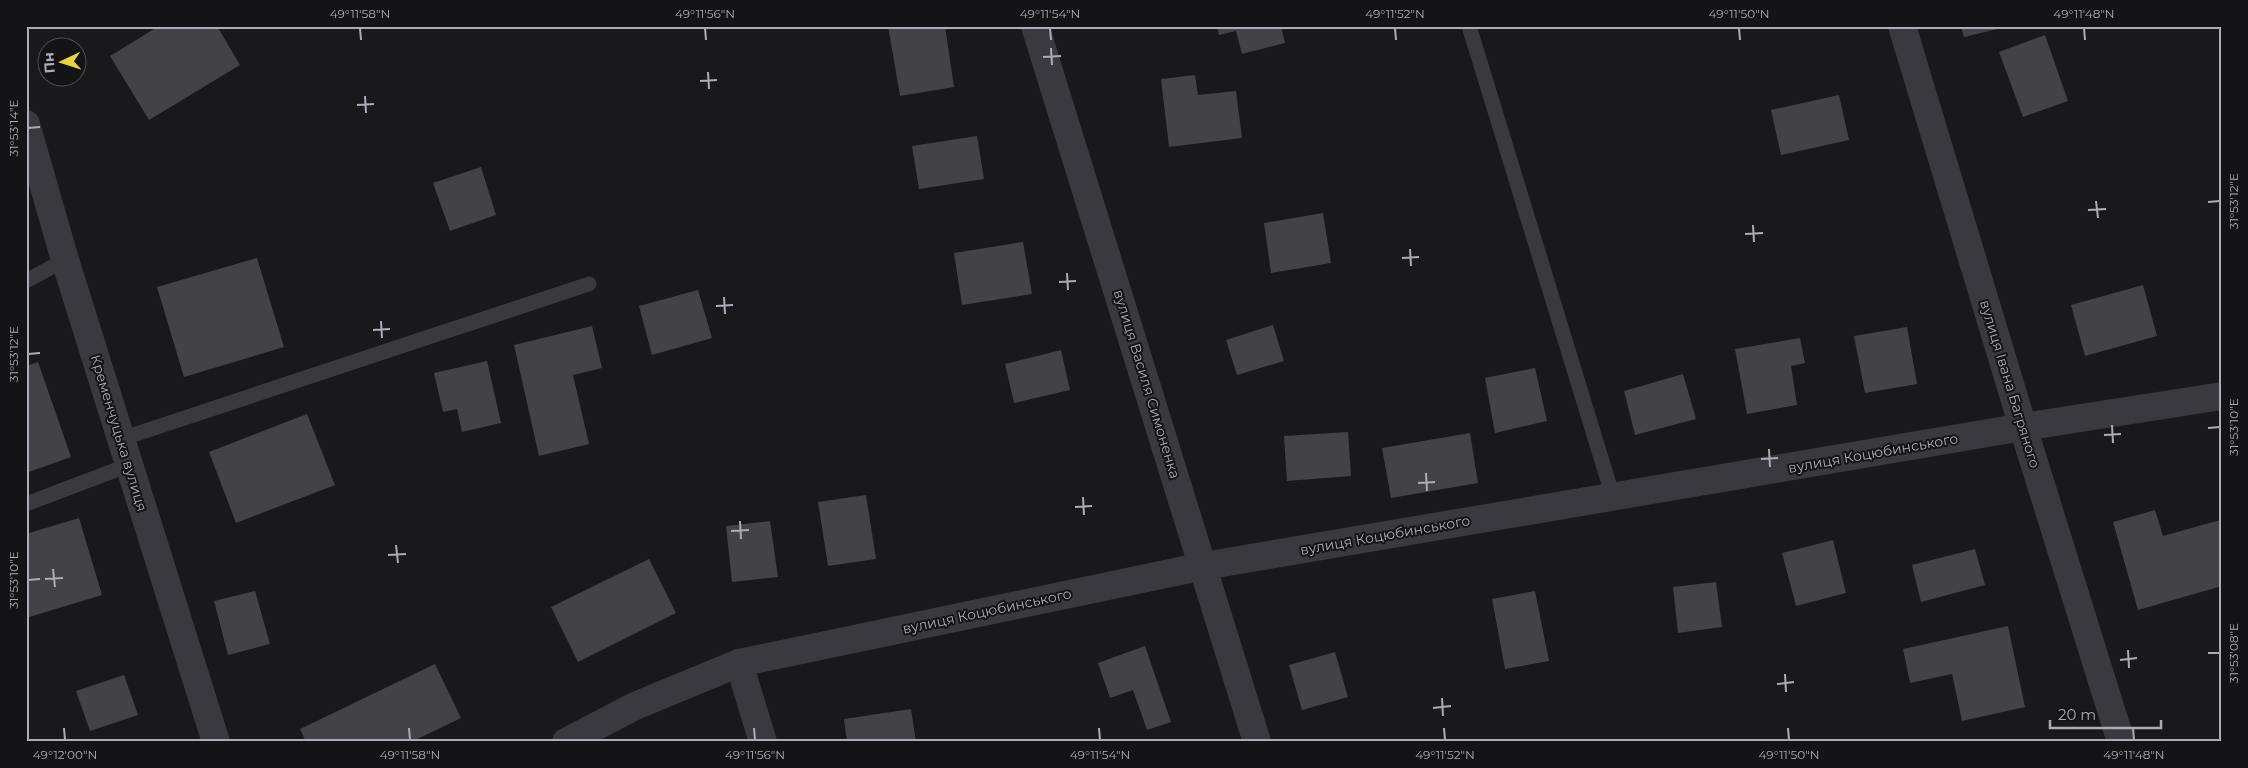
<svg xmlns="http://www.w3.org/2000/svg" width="2248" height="768" font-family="Montserrat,sans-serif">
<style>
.building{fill:#434247}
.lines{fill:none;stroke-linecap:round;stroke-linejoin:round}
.service{stroke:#3a393f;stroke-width:15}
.minor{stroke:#3a393f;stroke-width:28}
.tertiary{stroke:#3a393f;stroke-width:28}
.ticks{fill:none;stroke:#abacb9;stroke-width:2}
.labels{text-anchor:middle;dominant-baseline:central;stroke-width:4;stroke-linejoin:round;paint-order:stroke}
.street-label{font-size:14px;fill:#abacb9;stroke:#141315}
.neatline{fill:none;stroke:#abacb9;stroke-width:2}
.ticks-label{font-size:12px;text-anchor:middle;fill:#abacb9}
</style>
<rect width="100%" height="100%" fill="#19181a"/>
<!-- building -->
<g class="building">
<polygon points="159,26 217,26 240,65 149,120 110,56"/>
<polygon points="888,26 945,26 954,87 900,96"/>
<polygon points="1217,26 1281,26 1285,43 1242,54 1236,31 1219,35"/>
<polygon points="1961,26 2006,26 2006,27 1964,37"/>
<polygon points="2045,35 2068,101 2023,117 1999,52"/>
<polygon points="1195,75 1198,95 1236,91 1242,138 1169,147 1161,79"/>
<polygon points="1839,95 1849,140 1781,155 1771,110"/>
<polygon points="977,136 984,179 919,189 912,146"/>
<polygon points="481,167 496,215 450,231 433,183"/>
<polygon points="1323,213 1331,263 1271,273 1264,223"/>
<polygon points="1023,242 1032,294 962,305 954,253"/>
<polygon points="257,258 284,347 184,377 157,287"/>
<polygon points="2143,285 2157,336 2085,356 2071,305"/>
<polygon points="698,290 712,338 652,355 639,306"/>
<polygon points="1273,325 1284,361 1237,375 1226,340"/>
<polygon points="592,326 602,368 573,375 589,444 539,456 514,345"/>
<polygon points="1907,327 1917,384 1865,393 1854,336"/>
<polygon points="1800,338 1805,363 1791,366 1797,405 1747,414 1735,349"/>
<polygon points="1061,350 1070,390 1014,403 1005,364"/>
<polygon points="487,361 501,423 462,432 457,409 443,412 434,373"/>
<polygon points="38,362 71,457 26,473 26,366"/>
<polygon points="1535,368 1547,421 1495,433 1485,378"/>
<polygon points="1683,374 1696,419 1635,435 1624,391"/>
<polygon points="307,414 335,485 236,523 209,452"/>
<polygon points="1348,432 1351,476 1287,481 1284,436"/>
<polygon points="1470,433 1478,483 1391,498 1382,448"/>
<polygon points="866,495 876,559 828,566 818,502"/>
<polygon points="2155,510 2163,536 2220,520 2222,586 2138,610 2113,522"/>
<polygon points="79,518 102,595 26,618 26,534"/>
<polygon points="770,521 778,577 732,582 726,526"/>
<polygon points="1833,540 1846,593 1796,606 1782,553"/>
<polygon points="1975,549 1985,585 1921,602 1912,565"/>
<polygon points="649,559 676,613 578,662 551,607"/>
<polygon points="1716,582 1722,627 1678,633 1673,587"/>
<polygon points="255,591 270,644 228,655 214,601"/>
<polygon points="1535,591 1549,661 1505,669 1492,599"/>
<polygon points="2008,626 2025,707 1962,721 1952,674 1910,683 1903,649"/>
<polygon points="1145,646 1171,722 1147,730 1133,690 1110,698 1098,663"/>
<polygon points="1335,652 1348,697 1302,710 1289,665"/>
<polygon points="435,664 461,718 411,742 306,742 300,729"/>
<polygon points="124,675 138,715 90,731 76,691"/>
<polygon points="911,709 916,742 847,742 844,719"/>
</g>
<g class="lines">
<!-- service -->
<g class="service">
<polyline points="1469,26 1613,497"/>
<polyline points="26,281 65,260"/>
<polyline points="121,439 589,284"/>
<polyline points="26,504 129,465"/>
</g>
<!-- minor -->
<g class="minor">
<polyline points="1035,26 1257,742"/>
<polyline points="1902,26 2023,427 2121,742"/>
<polyline points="739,663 763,742"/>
<polyline points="566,742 635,706 739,663 1204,566 2023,427 2222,396"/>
</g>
<!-- tertiary -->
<polyline class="tertiary" points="26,124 65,260 216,742"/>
</g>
<!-- ticks -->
<path class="ticks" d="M360 28 361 40M705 28 706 40M1050 28 1051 40M1395 28 1396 40M1739 28 1740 40M2084 28 2085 40M1051 48 1052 65M1043 57 1061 56M708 72 709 89M700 81 717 80M365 96 366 113M357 105 374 104M28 128 40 127M2096 201 2098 218M2208 202 2220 201M2088 210 2106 209M1753 225 1754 242M1745 234 1763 233M1410 249 1411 266M1402 258 1419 257M1067 273 1068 290M1059 282 1076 281M724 297 725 314M716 306 733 305M381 321 382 338M373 330 390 329M28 354 40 353M2112 425 2113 443M2208 428 2220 427M2104 435 2121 434M1769 449 1770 467M1761 459 1778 458M1426 473 1427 491M1418 483 1435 482M1083 497 1084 515M1075 507 1092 506M740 521 741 539M731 531 749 530M396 545 398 563M388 555 406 554M53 569 55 587M45 579 63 578M28 580 40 579M2128 650 2129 668M2208 653H2220M2120 660 2137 658M1785 674 1786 692M1777 684 1794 682M1442 698 1443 716M1433 708 1451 706M64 728 65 740M409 728 410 740M754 728 755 740M1099 728 1100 740M1444 728 1445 740M1788 728 1789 740M2133 728 2134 740"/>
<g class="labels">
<!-- street labels -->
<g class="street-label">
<text transform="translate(1147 384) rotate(73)">вулиця Василя Симоненка</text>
<text transform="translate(2010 384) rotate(73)">вулиця Івана Багряного</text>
<text transform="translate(119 433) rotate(73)">Кременчуцька вулиця</text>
<text transform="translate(1873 453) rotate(-10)">вулиця Коцюбинського</text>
<text transform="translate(1385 535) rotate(-10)">вулиця Коцюбинського</text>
<text transform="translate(987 611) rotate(-12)">вулиця Коцюбинського</text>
</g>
</g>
<!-- border -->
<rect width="2248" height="768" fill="none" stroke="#141315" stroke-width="55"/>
<!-- north arrow -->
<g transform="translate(62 62) rotate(266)"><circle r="24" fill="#141315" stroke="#505057"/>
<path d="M0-4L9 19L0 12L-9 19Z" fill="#e6d444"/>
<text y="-8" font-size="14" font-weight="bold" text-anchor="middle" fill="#abacb9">Пн</text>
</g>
<!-- scale -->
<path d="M2050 720v8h111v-8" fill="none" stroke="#abacb9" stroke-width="2.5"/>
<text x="2058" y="720" font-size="15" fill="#abacb9" stroke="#141315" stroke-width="4" paint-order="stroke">20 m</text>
<rect x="28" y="28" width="2192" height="712" class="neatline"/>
<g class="ticks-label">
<text x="360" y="18">49°11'58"N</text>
<text x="705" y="18">49°11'56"N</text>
<text x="1050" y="18">49°11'54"N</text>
<text x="1395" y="18">49°11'52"N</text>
<text x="1739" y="18">49°11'50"N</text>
<text x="2084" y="18">49°11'48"N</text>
<text transform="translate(14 128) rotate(-90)" y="4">31°53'14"E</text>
<text transform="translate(2234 201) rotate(-90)" y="4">31°53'12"E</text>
<text transform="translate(14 354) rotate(-90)" y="4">31°53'12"E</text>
<text transform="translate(2234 427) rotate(-90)" y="4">31°53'10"E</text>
<text transform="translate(14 580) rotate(-90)" y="4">31°53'10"E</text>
<text transform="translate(2234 653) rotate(-90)" y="4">31°53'08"E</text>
<text x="65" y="759">49°12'00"N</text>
<text x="410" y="759">49°11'58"N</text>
<text x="755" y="759">49°11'56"N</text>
<text x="1100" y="759">49°11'54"N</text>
<text x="1445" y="759">49°11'52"N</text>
<text x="1789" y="759">49°11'50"N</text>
<text x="2134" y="759">49°11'48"N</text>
</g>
</svg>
